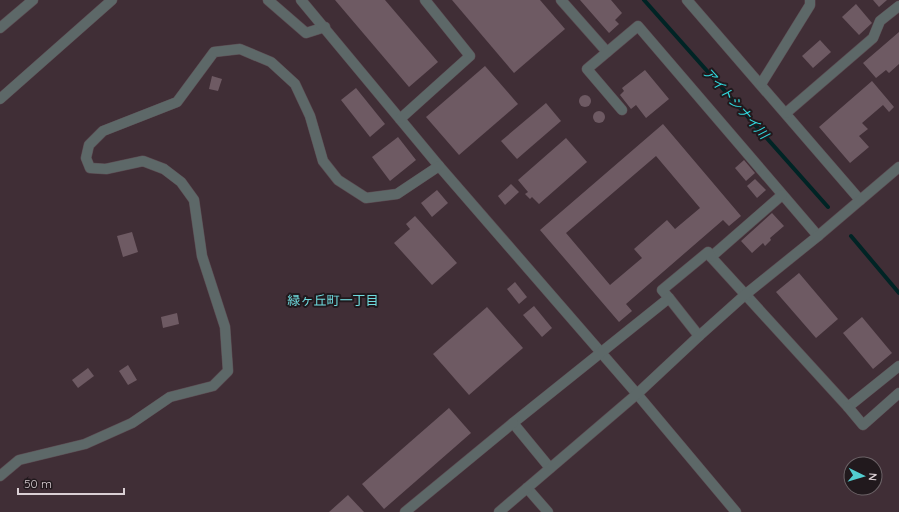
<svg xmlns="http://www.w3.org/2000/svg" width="899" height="512" font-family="Quicksand,'Noto Sans JP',sans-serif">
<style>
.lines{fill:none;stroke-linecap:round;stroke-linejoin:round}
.stream{stroke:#002425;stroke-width:4}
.building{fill:#6e5a63;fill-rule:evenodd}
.minor-casing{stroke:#5c4b52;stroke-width:11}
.minor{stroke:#5d6868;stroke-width:10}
.labels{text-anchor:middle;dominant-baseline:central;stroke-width:4;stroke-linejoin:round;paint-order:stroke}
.water-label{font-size:13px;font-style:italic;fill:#30dbe0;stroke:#21191d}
.neighbourhood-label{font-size:13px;fill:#6fdbde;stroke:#21191d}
</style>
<rect width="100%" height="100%" fill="#402e36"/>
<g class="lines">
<!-- stream -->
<g class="stream">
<polyline points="644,0 828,207"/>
<polyline points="851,236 899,293"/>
</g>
</g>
<!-- building -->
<g class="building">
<polygon points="335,0 385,0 438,62 409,87"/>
<polygon points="452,0 540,0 565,29 514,73"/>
<polygon points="580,0 611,0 622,13 615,20 619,24 609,33"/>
<polygon points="873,0 887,0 879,7"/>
<polygon points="856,4 872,23 859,35 842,17"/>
<polygon points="899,32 899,64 889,73 886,70 876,78 863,63"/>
<polygon points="820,40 831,52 813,68 802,56"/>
<polygon points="485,66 518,104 459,155 426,117"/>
<polygon points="645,70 669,99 646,118 636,105 631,109 620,95 624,91 622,88"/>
<polygon points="212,76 222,79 218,91 209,89"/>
<polygon points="872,81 894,107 889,112 883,105 862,123 868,129 859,136 869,147 850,163 819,127"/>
<polygon points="356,88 385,124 370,137 341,100"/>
<circle cx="585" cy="101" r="6"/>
<polygon points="546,103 561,121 517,159 501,141"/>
<circle cx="599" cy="117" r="6"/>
<path d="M663 124 741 216 729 226 723 220 626 304 632 311 619 322 540 230ZM656 156 700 208 675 229 667 220 634 249 642 258 610 285 566 233Z"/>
<polygon points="398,137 416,160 390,181 372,157"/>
<polygon points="566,138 587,162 539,204 532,197 530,199 525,194 528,192 518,180"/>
<polygon points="744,160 755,173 746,181 735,168"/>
<polygon points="755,179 766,190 757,198 747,186"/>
<polygon points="511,184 519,192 505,205 498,196"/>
<polygon points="437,190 448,203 432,217 421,203"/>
<polygon points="772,213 784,226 770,238 771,240 765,246 763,243 752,253 741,241"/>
<polygon points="415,216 457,263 432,285 394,243 410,229 406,224"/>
<polygon points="132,232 138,252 123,257 117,236"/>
<polygon points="799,273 838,319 816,338 776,292"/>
<polygon points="515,282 527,297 519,304 507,289"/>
<polygon points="534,306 552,328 542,337 523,315"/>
<polygon points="487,307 523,348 469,395 433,354"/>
<polygon points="177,313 179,324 163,328 161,317"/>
<polygon points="862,317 892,353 873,369 843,333"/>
<polygon points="128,365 137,380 128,385 119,371"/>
<polygon points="88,368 94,376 78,388 72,380"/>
<polygon points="449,408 471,433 384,509 362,484"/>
<polygon points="348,495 364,512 329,512"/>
</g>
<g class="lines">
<!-- minor casing -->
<g class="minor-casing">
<g id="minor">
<polyline points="268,0 306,33 325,27"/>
<polyline points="301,0 439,166 637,394 736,512"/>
<polyline points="561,0 607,52"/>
<polyline points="687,0 860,200"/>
<polyline points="0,28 33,0"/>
<polyline points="761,84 810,5 810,0"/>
<polyline points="0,99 112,0"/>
<polyline points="622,110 587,69 638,26 818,236"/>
<polyline points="786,113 873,38 880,21 899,6"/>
<polyline points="400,119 470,56 425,0"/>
<polyline points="782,195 711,257 848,407 899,366"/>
<polyline points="669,298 662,290 708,252 711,257"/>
<polyline points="848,407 863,425 899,393"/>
<polyline points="550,468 513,423 669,298 699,336"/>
<polyline points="0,476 19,460 85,444 132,423 170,397 213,386 228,371 225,327 202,256 194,200 181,182 164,169 143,161 106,169 90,168 86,158 89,145 103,131 177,102 214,52 240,49 271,62 295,84 310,116 323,161 338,180 366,198 397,194 439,166"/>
<polyline points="527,488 548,512"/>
<polyline points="405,512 513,423"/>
<polyline points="499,512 637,394 699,336 746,294 818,236 899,167"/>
</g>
</g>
<!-- minor -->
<use href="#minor" class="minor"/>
</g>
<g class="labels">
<!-- water labels -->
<g class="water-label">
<text transform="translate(736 103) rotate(48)">アイトシナイ川</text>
</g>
<!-- neighbourhood labels -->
<g class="neighbourhood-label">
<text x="333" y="300">緑ヶ丘町一丁目</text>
</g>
</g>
<!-- north arrow -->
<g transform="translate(863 476) rotate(95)"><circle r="19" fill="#21191d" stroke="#6b6266"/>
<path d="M0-3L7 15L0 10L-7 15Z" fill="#52cdd0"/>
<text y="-6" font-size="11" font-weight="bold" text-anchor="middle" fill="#dacfd4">N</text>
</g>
<!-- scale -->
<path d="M18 488v6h106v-6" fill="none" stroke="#dacfd4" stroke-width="2"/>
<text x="24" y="488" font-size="12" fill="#dacfd4" stroke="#21191d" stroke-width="3" paint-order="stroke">50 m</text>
</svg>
